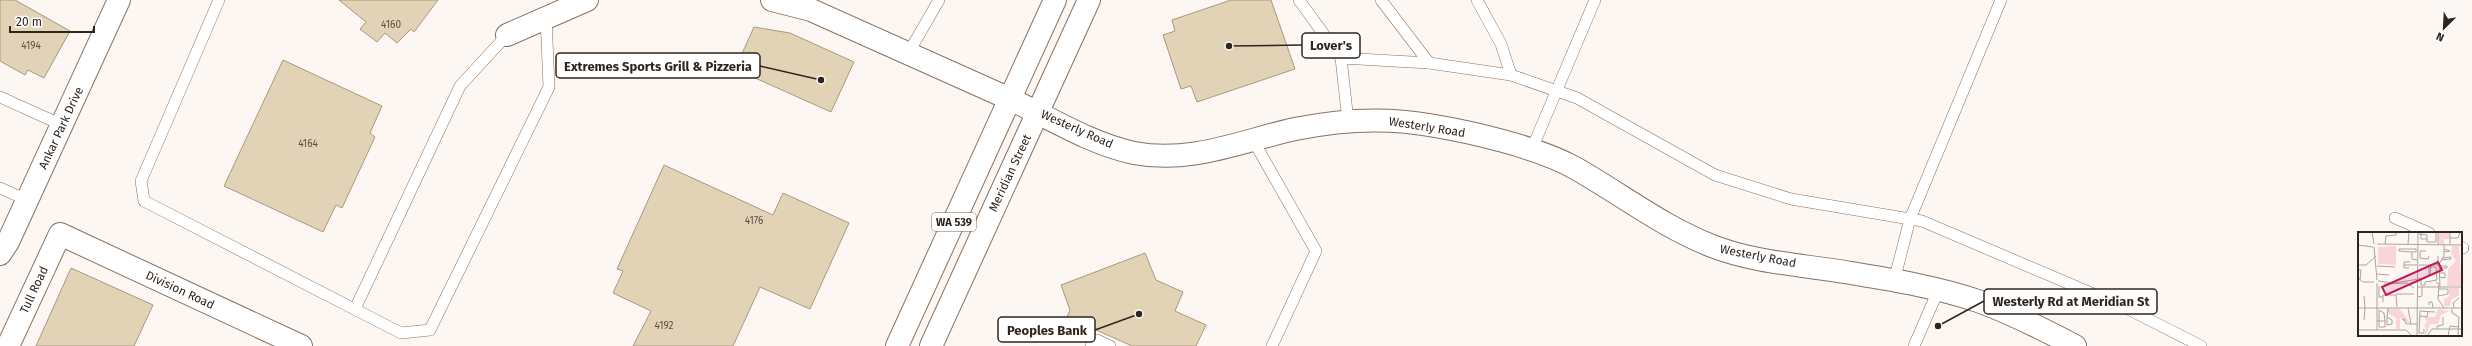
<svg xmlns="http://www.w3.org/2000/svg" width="2472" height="346" font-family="'Fira Sans',sans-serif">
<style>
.building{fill:#e2d2b6;stroke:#a8997e}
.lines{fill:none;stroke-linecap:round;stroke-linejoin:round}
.lane-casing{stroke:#8a715e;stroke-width:12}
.street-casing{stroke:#8a715e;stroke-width:24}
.secondary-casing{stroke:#8a715e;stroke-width:24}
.highway-casing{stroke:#8a715e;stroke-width:24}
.lane{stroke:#fff;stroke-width:11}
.street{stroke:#fff;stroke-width:22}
.secondary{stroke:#fff;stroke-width:22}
.highway{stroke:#fff;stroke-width:22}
.labels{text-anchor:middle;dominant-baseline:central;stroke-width:4;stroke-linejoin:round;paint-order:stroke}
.number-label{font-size:10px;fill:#5c5043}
.shield{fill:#fff;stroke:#6d6661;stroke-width:1}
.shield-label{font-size:11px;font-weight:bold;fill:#2f251d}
.street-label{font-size:12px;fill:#2f251d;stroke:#fff}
.inset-road{fill:none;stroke:#aba39d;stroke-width:1}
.view{fill:#c2185b;fill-opacity:0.15;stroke:#c2185b;stroke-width:2}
.inset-edge{fill:none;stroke:#2f251d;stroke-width:2}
.leader{fill:none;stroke:#2f251d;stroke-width:1.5}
.callout-dot{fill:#2f251d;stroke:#fff;stroke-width:1.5}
.callout{fill:#fff;stroke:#2f251d;stroke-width:1.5}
.callout-label{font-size:13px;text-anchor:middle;font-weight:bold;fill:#2f251d}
</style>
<rect width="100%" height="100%" fill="#fdf7f3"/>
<!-- building -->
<g class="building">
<polygon points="0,0 15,0 70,31 44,78 28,70 25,75 0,61"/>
<polygon points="339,0 438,0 414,32 411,29 397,43 385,33 377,42 360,29 366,22"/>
<polygon points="1231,0 1271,0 1295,69 1197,102 1191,86 1181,89 1163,35 1175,31 1172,20"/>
<polygon points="754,27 790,33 854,62 831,112 735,69"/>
<polygon points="283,60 382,106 370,133 375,137 342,208 336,205 323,232 224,186"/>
<polygon points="664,165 773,215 783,193 849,223 810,309 760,287 733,346 633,346 651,311 613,293 623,271 617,269"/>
<polygon points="1145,253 1156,280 1183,292 1175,311 1206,325 1196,346 1132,346 1067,317 1070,310 1061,285"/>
<polygon points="71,268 153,305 134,346 36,346"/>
</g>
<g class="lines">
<!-- lane casing -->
<g class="lane-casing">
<g id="lane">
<polyline points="219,0 141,181 144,201 401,333 430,330 549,87 546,17"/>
<polyline points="1299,0 1341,58 1348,121"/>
<polyline points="1381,0 1429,63"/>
<polyline points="1477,0 1501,44 1511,75 1577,98 1715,175 1791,199 1922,221 2124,307 2201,346"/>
<polyline points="909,52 939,0"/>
<polyline points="1341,58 1429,63 1511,75"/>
<polyline points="0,97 62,125"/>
<polyline points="1253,140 1316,251 1272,346"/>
<polyline points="1531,151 1595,0"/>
<polyline points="0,188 27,200"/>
<polyline points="2395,218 2429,233"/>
<polyline points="2461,247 2463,248"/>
<polyline points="1894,281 1910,219 2001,0"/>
<polyline points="355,309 460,86 507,35"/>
<polyline points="1091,346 1097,340 1110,346"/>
<polyline points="1914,346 1938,291"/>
</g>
</g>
<!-- street casing -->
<g class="street-casing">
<g id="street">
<polyline points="772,0 811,10 1010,99"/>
<polyline points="507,35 587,0"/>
<polyline points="0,254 8,242 119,0"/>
<polyline points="8,346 60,234 301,346"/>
</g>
</g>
<!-- secondary casing -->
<g class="secondary-casing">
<path id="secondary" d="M1010 99C1050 118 1091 144 1134 153 1191 164 1241 141 1295 129 1339 120 1384 117 1429 125 1472 132 1537 147 1575 168 1621 194 1663 227 1712 246 1755 263 1805 265 1851 273 1893 280 1937 287 1978 301 2011 313 2043 329 2075 346"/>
</g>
<!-- highway casing -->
<g class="highway-casing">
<g id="highway">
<polyline points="897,346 1055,0"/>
<polyline points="931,346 1089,0"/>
</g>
</g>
<!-- lane -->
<use href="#lane" class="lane"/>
<!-- street -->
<use href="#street" class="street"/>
<!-- secondary -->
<use href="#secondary" class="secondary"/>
<!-- highway -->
<use href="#highway" class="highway"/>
</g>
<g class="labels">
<!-- number labels -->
<g class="number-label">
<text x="391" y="25">4160</text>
<text x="31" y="46">4194</text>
<text x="308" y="144">4164</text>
<text x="754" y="221">4176</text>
<text x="664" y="326">4192</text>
</g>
<!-- shield labels -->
<rect class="shield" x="932" y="213" width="44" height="18" rx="3"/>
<g class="shield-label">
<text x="954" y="222">WA 539</text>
</g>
<!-- street labels -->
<g class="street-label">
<text transform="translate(1427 127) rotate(9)">Westerly Road</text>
<text transform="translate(61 128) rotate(-65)">Ankar Park Drive</text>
<text transform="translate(1077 129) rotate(24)">Westerly Road</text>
<text transform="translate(1010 173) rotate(-65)">Meridian Street</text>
<text transform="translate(1758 256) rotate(11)">Westerly Road</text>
<text transform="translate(34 290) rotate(-65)">Tull Road</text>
<text transform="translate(180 290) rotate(25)">Division Road</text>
</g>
</g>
<!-- overview -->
<g transform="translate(2358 232)">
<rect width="104" height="104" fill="#fdf7f3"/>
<path d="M81 0H91V7H86V12H81ZM38 14V33L20 32V15Z" fill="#fad5d8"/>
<path d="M94 14H101L104 54H89L90 37 98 29 93 21ZM91 56H101V63L93 68 92 74H86V67L91 64ZM30 77H42L52 91H49L47 86H42V97H38V86L30 81ZM80 77 92 79 83 83 80 92H72L68 104H66L68 98 66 92 69 91 67 85H77Z" fill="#fad5d8"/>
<path class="inset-road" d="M14 0 16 12M63 0V7H69M92 0V13M61 2 69 3V10H78V0M92 6H100L102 0M19 12 104 13M27 12 28 4 38 3V0M50 12 51 0M0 13 15 15M80 13V0M16 15 19 48M58 17V20H54V27L59 28M68 19H62V26L70 27 71 24M54 20 41 19V17H58M86 20 92 19 86 17M83 28 93 27V25L85 26M0 33H8L18 24M46 33H59M61 33H80V24M19 34 37 35M51 36H46V30H52M81 36H89V34H81M0 38H3L2 48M19 42 31 43M81 45 87 46V41H81M0 46 5 50H16M63 46V53H67V50L79 48 78 35H71V43M20 49 36 51 67 46 72 42 73 34M78 50 81 52 80 67 86 76M26 52 49 51 56 56M21 54V65H25M60 55H104M82 55 81 32 86 24V13M38 62H56M6 64 7 76M80 64 90 62V57H81M60 65 64 64V55M25 70V63H38L39 75M71 73V70H74L75 76M0 76H104M50 76 53 92M96 76 95 71 101 66M94 77V81L101 85 100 104M62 84 69 85 70 79M29 85 34 88V92L29 93V85L30 76M6 88 7 76M19 89H27V95H21V78L26 81 27 89M47 89 44 87H47V89L48 92H59M66 97V101H61L62 79 77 80M79 97V94L85 93V85M0 98H48L54 104M19 98V51M59 104 60 0M69 104 74 97H104M90 104 92 94 101 95"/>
<path class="view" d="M80 30 84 38 28 63 24 55Z"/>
<rect width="104" height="104" class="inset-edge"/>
</g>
<!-- callouts -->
<path class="leader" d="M1229 46L1302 45M821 80L760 66M1938 326L1984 301M1139 314L1095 330"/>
<g class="callout-dot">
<circle cx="1229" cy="46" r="4"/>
<circle cx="821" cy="80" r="4"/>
<circle cx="1938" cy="326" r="4"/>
<circle cx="1139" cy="314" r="4"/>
</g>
<g class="callout">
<rect x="1302" y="33" width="58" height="25" rx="4"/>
<rect x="556" y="53" width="204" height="25" rx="4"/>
<rect x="1984" y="289" width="173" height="25" rx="4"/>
<rect x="998" y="317" width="97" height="25" rx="4"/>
</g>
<g class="callout-label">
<text x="1331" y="50">Lover's</text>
<text x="658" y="71">Extremes Sports Grill &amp; Pizzeria</text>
<text x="2071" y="306">Westerly Rd at Meridian St</text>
<text x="1047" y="335">Peoples Bank</text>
</g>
<!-- north arrow -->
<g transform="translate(2444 28) rotate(204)" stroke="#ffffff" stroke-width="3" paint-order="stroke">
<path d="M0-3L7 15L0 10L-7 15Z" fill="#2f251d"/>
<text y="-6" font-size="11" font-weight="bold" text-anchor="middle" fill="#2f251d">N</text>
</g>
<!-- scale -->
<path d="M10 26v6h84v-6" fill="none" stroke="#2f251d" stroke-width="2"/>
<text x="16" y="26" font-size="12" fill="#2f251d" stroke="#ffffff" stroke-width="3" paint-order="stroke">20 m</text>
</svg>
